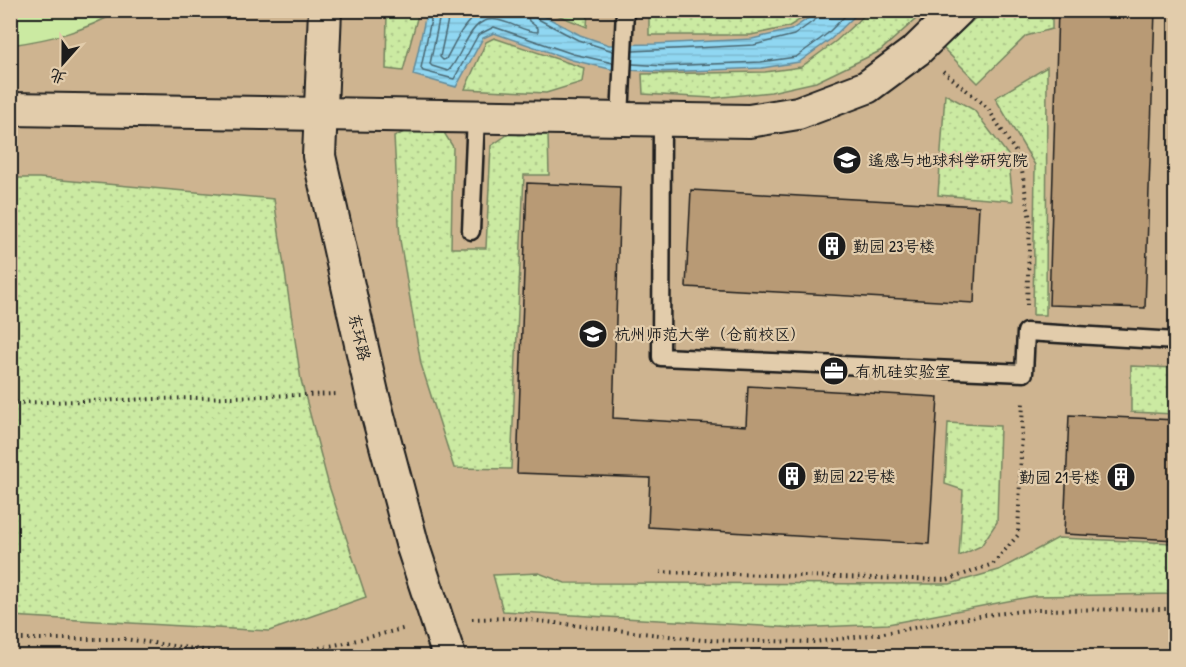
<svg xmlns="http://www.w3.org/2000/svg" width="1186" height="667" font-family="'Patrick Hand','LXGW WenKai TC',sans-serif">
<style>
.built{fill:#ceb490}
.grass{fill:url(#grass-dots);stroke:#74835f;stroke-width:1.5}
.pitch{fill:#cbeaa2;stroke:#74835f;stroke-width:1.5}
.water{fill:url(#water-rules);stroke:#628c9c;stroke-width:1.5}
.lines{fill:none;stroke-linecap:round;stroke-linejoin:round}
.shore{stroke:#4a6772;stroke-width:1.5}
.building{fill:#b89a75;stroke:#1c1c1c;stroke-width:1.5}
.lane-casing{stroke:#1c1c1c;stroke-width:21}
.street-casing{stroke:#1c1c1c;stroke-width:36}
.path{stroke:#1c1c1c;stroke-width:4;stroke-dasharray:1.5 4.5;stroke-linecap:butt}
.lane{stroke:#e2ccab;stroke-width:16}
.street{stroke:#e2ccab;stroke-width:32}
.street-bridge-casing{stroke:#1c1c1c;stroke-width:36;stroke-linecap:butt}
.street-bridge{stroke:#e2ccab;stroke-width:32}
.labels{text-anchor:middle;dominant-baseline:central;stroke-width:4.5;stroke-linejoin:round;paint-order:stroke}
.poi-label{font-size:16px;fill:#1c1c1c;stroke:#e2ccab;text-anchor:start}
.street-label{font-size:16px;fill:#1c1c1c;stroke:#e2ccab}
</style>
<defs>
<pattern id="grass-dots" width="8" height="8" patternUnits="userSpaceOnUse" patternTransform="scale(1.5)"><rect width="8" height="8" fill="#cbeaa2"/><path d="M2 2h.1M6 6h.1" fill="none" stroke="#aec88b" stroke-width="1.8" stroke-linecap="round"/></pattern>
<pattern id="water-rules" width="6" height="5" patternUnits="userSpaceOnUse" patternTransform="scale(1.5)"><rect width="6" height="5" fill="#90d7f2"/><path d="M0 2.5h6" fill="none" stroke="#7cb8cf"/></pattern>
</defs>
<rect width="100%" height="100%" fill="#ddc39f"/>
<filter id="ink" filterUnits="userSpaceOnUse"><feTurbulence type="fractalNoise" baseFrequency=".0167" numOctaves="2"/><feDisplacementMap in="SourceGraphic" scale="12" xChannelSelector="R" yChannelSelector="G"/><feConvolveMatrix kernelMatrix="1 2 1 2 8 2 1 2 1" color-interpolation-filters="sRGB"/></filter>
<g filter="url(#ink)">
<!-- built -->
<rect class="built" x="11" y="11" width="1164" height="645"/>
<!-- grass -->
<g class="grass">
<polygon points="387,11 419,11 403,71 386,69"/>
<polygon points="547,11 588,11 587,27 550,12"/>
<polygon points="649,11 649,10 814,11 788,27 751,35 649,35"/>
<polygon points="869,11 925,11 880,51 816,82 771,92 713,98 643,94 642,74 765,72 801,67 836,41"/>
<polygon points="983,11 1052,11 1052,29 1026,36 978,83 943,48"/>
<polygon points="494,38 584,68 582,82 546,93 465,89 486,42"/>
<polygon points="1047,67 1046,315 1033,315 1035,165 995,98"/>
<polygon points="945,94 974,110 1008,155 1013,201 938,195"/>
<polygon points="412,128 443,131 453,147 451,248 486,248 491,146 510,133 548,134 549,175 524,175 511,469 454,468 421,364 400,240 394,137"/>
<polygon points="10,178 39,178 274,199 301,380 329,486 366,597 269,631 11,616"/>
<polygon points="1131,366 1175,368 1175,414 1131,412"/>
<polygon points="948,423 1000,426 997,522 981,546 959,556 963,490 945,484"/>
<polygon points="1058,538 1175,543 1175,594 1034,596 888,624 796,628 503,611 493,575 539,573 565,583 950,584 999,570"/>
</g>
<!-- pitch -->
<path class="pitch" d="M10 11 11 10 119 11C83 32 51 39 11 45Z"/>
<!-- water -->
<polygon class="water" points="430,11 535,11 580,35 609,45 655,44 752,39 791,30 819,11 860,11 831,39 799,62 762,68 664,72 610,69 572,60 494,33 483,38 456,87 413,75 426,14"/>
<g class="lines">
<!-- shore -->
<g class="shore">
<polyline points="433,10 421,68 423,71 454,79 478,35 494,27 573,54 613,63"/>
<path d="M441 10 430 64 432 66 448 71C463 58 468 15 497 20 511 22 524 32 538 32V28L529 21 526 10"/>
<path d="M450 10 440 57 443 60 446 59C464 26 471 2 514 16L517 14V10"/>
<polyline points="534,10 536,18 578,40 613,51"/>
<polyline points="633,51 754,45 794,35 819,17 822,10"/>
<polyline points="632,64 664,66 761,62 796,57 827,34 851,10"/>
</g>
</g>
<!-- building -->
<g class="building">
<polygon points="1058,10 1155,10 1145,308 1049,305"/>
<polygon points="527,183 620,187 613,418 746,426 748,386 938,397 929,544 648,527 650,478 517,473"/>
<polygon points="691,190 979,206 974,303 686,287"/>
<polygon points="1069,415 1176,420 1176,540 1064,534"/>
</g>
<g class="lines">
<!-- lane casing -->
<g class="lane-casing">
<g id="lane">
<polyline points="620,119 625,10"/>
<polyline points="662,120 661,357 1024,373 1026,332 1176,341"/>
<polyline points="471,231 476,116"/>
</g>
</g>
<!-- street casing -->
<g class="street-casing">
<g id="street">
<polyline points="325,10 319,156 372,393 413,547"/>
<polyline points="10,109 749,121 798,113 867,87 917,50 958,10"/>
</g>
</g>
<!-- path -->
<g class="path">
<polyline points="943,71 987,107 1020,159 1030,220 1027,305"/>
<polyline points="10,403 339,394"/>
<polyline points="660,572 947,580 993,564 1018,535 1023,400"/>
<polyline points="472,619 512,618 703,640 815,642 879,634 985,615 1032,610 1176,609"/>
<polyline points="10,639 125,639 216,652 263,656"/>
<polyline points="278,656 345,643 406,628"/>
</g>
<!-- lane -->
<use href="#lane" class="lane"/>
<!-- street -->
<use href="#street" class="street"/>
<!-- street-bridge casing -->
<g class="street-bridge-casing">
<polyline id="street-bridge" points="413,547 449,656"/>
</g>
<!-- street-bridge -->
<use href="#street-bridge" class="street-bridge"/>
</g>
</g>
<!-- icons -->
<defs>
<g id="university-disc" transform="scale(1.5)"><circle r="9.5" fill="#1c1c1c" stroke="#e2ccab"/><path d="M0-5L7-2L0 1L-7-2ZM-4 1L0 2.5L4 1V4Q0 6-4 4Z" fill="#fff"/></g>
<g id="building-disc" transform="scale(1.5)"><circle r="9.5" fill="#1c1c1c" stroke="#e2ccab"/><path d="M-4-6H4V6H1V3H-1V6H-4ZM-2.5-4.3h1.7v1.8h-1.7ZM.8-4.3h1.7v1.8H.8ZM-2.5-1h1.7V.8h-1.7ZM.8-1h1.7V.8H.8Z" fill="#fff"/></g>
<g id="office-disc" transform="scale(1.5)"><circle r="9.5" fill="#1c1c1c" stroke="#e2ccab"/><path d="M-6-3h4V-5.5h4V-3h4V5H-6ZM-1-4.5V-3h2v-1.5ZM-6 0V1H6V0Z" fill="#fff"/></g>
</defs>
<g fill-rule="evenodd">
<use href="#university-disc" x="847" y="160"/>
<use href="#building-disc" x="832" y="246"/>
<use href="#university-disc" x="593" y="334"/>
<use href="#office-disc" x="834" y="371"/>
<use href="#building-disc" x="792" y="476"/>
<use href="#building-disc" x="1121" y="477"/>
</g>
<g class="labels">
<!-- poi labels -->
<g class="poi-label">
<text x="868" y="160">遥感与地球科学研究院</text>
<text x="853" y="246">勤园 23号楼</text>
<text x="614" y="334">杭州师范大学（仓前校区）</text>
<text x="855" y="371">有机硅实验室</text>
<text x="813" y="476">勤园 22号楼</text>
<text x="1100" y="477" text-anchor="end">勤园 21号楼</text>
</g>
<!-- street labels -->
<g class="street-label">
<text transform="translate(360 337) rotate(77)">东环路</text>
</g>
</g>
<!-- margin -->
<rect width="1186" height="667" fill="none" stroke="#e2ccab" stroke-width="36"/>
<rect x="18" y="18" width="1150" height="631" fill="none" stroke="#1c1c1c" stroke-width="2" filter="url(#ink)"/>
<!-- north arrow -->
<g transform="translate(63 63) rotate(201)" stroke="#e2ccab" stroke-width="4.5" paint-order="stroke">
<path d="M0-4.5L10 22L0 15L-10 22Z" fill="#1c1c1c"/>
<text y="-9" font-size="16" font-weight="bold" text-anchor="middle" fill="#1c1c1c">北</text>
</g>
</svg>
